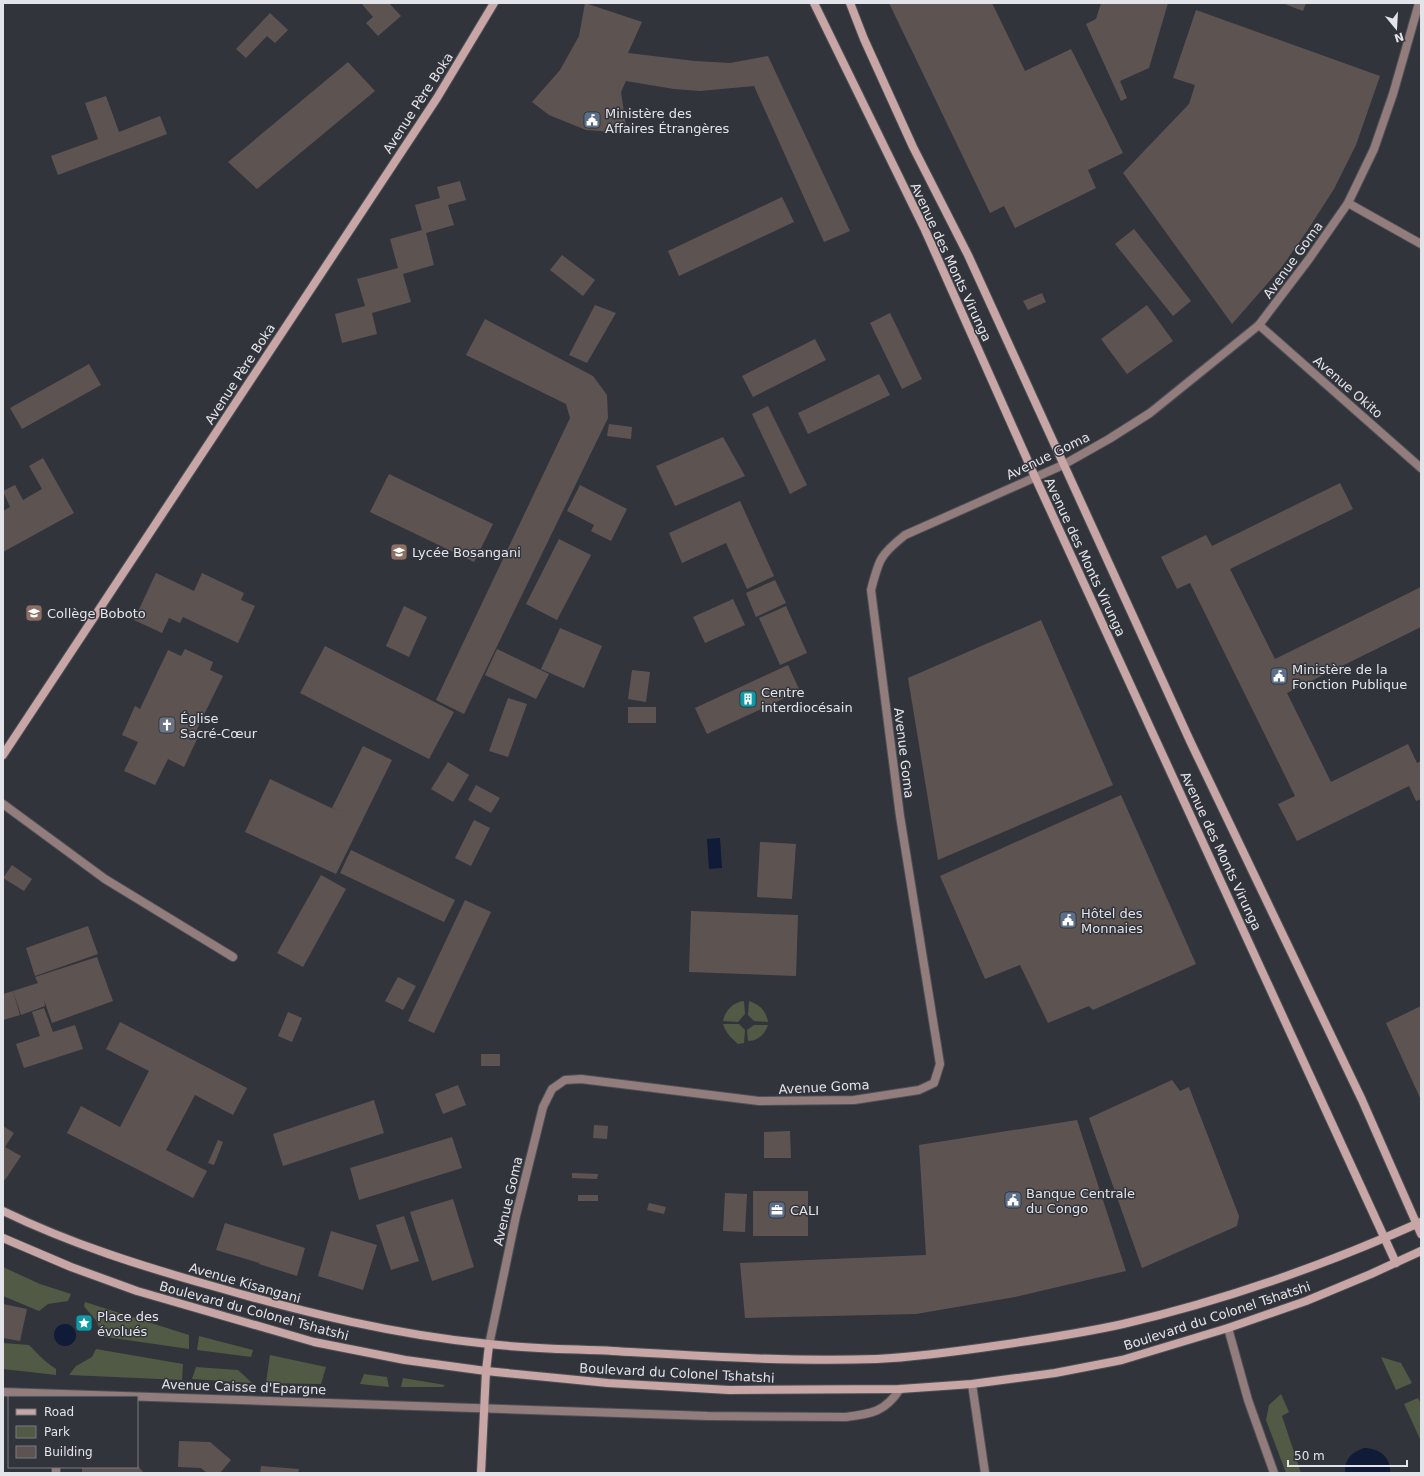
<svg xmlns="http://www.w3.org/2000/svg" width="1424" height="1476" font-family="'DejaVu Sans',sans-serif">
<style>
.green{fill:#505a44}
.water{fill:#0f1b37}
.building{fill:#5d5452}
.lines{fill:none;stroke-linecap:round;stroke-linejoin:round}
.street-casing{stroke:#4e5057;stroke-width:10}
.secondary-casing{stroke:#4e5057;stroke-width:10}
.street{stroke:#927d7c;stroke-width:8}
.secondary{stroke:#c7a6a5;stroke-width:8}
.labels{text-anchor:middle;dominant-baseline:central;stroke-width:3;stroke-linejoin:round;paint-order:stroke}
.street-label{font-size:13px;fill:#e3e4e9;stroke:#32343b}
.poi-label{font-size:13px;fill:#e3e4e9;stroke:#32343b;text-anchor:start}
</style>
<rect width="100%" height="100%" fill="#32343b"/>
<!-- green -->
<g class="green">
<path d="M744 1001 745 1014 738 1022 723 1021C725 1010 734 1002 744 1001Z"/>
<path d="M749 1001C759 1004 766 1010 768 1022L754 1021 748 1015Z"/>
<path d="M723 1024H739L745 1030 744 1043 738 1044C731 1038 726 1033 723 1024Z"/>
<path d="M754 1025H768C765 1034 758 1041 748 1041L747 1030Z"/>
<polygon points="3,1267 40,1284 71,1294 68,1301 48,1304 39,1311 3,1296"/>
<path d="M85 1302 189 1335V1349L99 1336C102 1322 90 1315 84 1306Z"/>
<polygon points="199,1336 253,1350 251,1357 197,1350"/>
<path d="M3 1343 29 1345C38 1354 45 1362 56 1369V1375L3 1369Z"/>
<polygon points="96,1349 183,1364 182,1380 69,1375 76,1366 92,1357"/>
<polygon points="270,1355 326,1367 321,1384 266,1383"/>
<polygon points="1381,1357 1401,1363 1412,1383 1396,1390"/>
<polygon points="196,1367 238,1370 252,1383 192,1379"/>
<polygon points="364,1374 387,1377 389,1387 360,1384"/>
<polygon points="403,1378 445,1385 443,1387 401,1387"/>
<polygon points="1281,1394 1289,1412 1282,1416 1301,1473 1286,1473 1266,1420 1269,1405"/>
<polygon points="1418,1398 1421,1404 1420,1439 1404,1404"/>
</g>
<!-- water -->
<g class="water">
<polygon points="720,838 722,868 709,869 707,839"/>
<circle cx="65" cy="1335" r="11"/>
<path d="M1364 1448C1379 1448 1391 1457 1390 1473H1345C1344 1459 1352 1452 1364 1448Z"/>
</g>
<!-- building -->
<g class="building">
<polygon points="361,3 389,3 401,16 378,36 366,23 373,17"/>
<polygon points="585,3 642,22 628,53 695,61 730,63 768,56 850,231 824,242 754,86 700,91 674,89 626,81 621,92 627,133 586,130 549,115 532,102 560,70 579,36"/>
<polygon points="889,3 992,3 1025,71 1071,49 1123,153 1088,170 1096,188 1015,228 1004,206 990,213"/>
<polygon points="1101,3 1168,3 1149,68 1120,81 1127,98 1121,101 1086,24 1096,19"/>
<polygon points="1282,3 1306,3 1303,11"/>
<polygon points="1196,10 1380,76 1356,145 1334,189 1307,231 1281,268 1232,324 1123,173 1189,104 1195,85 1173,78"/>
<polygon points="270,13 288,30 275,43 267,36 246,58 236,49"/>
<polygon points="348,62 375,91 257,189 228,162"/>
<polygon points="106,96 119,132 160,116 167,134 58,175 51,156 98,139 85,103"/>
<polygon points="460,181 466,200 448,205 454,225 426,233 434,265 403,274 411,302 372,313 377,334 342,343 335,314 365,306 357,279 398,268 390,239 422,230 415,205 440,198 437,187"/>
<polygon points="782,197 794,222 679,276 668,251"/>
<polygon points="1134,229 1191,301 1173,316 1115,244"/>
<polygon points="562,255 595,280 583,296 550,270"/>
<polygon points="1042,293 1046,302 1028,310 1023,301"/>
<polygon points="595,305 616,313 587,363 569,355"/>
<polygon points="1147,305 1173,341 1127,374 1101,339"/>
<polygon points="890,313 922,379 902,389 870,323"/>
<polygon points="485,319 593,376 607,395 608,418 464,714 436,700 570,418 566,404 466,355"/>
<polygon points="815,339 826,360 753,397 742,376"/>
<polygon points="89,364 101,385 22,429 10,408"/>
<polygon points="879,374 890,395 808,434 798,413"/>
<polygon points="768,406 807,485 790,494 752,414"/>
<polygon points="609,424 632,427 631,439 607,436"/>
<polygon points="723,437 745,476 675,506 656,466"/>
<polygon points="43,458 74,513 3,552 3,511 10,507 3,491 15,485 23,500 42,489 29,466"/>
<polygon points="389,474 493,524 474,562 370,512"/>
<polygon points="1340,483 1353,509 1230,569 1275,659 1421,587 1421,627 1287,693 1331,782 1408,744 1417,763 1421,761 1421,799 1416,801 1409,786 1297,841 1278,804 1295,796 1190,583 1177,589 1161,557 1206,535 1212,546"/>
<polygon points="580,485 627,509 611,541 591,531 594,525 567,511"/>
<polygon points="740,501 774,576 747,589 726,543 682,563 669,533"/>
<polygon points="559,539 591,555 557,620 526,604"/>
<polygon points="156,573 194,591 202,573 244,593 241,600 255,606 238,643 183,617 180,623 169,618 162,633 134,620"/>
<polygon points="775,580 786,603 756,617 746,593"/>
<polygon points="733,599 745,625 705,643 693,617"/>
<polygon points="404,606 427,617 409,657 386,646"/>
<polygon points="786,606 807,653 780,665 759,618"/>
<polygon points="1041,620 1113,785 938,860 908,678"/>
<polygon points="560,628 602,646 584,688 541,669"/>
<polygon points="325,646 454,712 429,759 300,693"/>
<polygon points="185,649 213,662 210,670 223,676 194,735 198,737 184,767 168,759 155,785 124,771 138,742 122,735 135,706 140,709 168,650 181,656"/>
<polygon points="497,649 549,674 536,699 485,675"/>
<polygon points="788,665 800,691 707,734 695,708"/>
<polygon points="632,670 650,672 646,702 628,699"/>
<polygon points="508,698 527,704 508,757 489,751"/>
<rect x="628" y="707" width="28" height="16"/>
<polygon points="363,746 392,760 336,874 245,832 270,779 342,813 332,808"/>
<polygon points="448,762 469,775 453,802 431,789"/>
<polygon points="476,785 500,798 491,813 468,800"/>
<polygon points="1121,795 1196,964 1093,1010 1089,1006 1048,1023 1020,965 985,979 940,876"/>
<polygon points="474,820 490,828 471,866 455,858"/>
<polygon points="760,842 796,844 792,899 757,897"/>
<polygon points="351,850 455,900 444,922 340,873"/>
<polygon points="12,865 32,879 24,891 3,878"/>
<polygon points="321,875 346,889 303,967 277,953"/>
<polygon points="465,900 491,912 434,1033 408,1021"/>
<polygon points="691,911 798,915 796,976 689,972"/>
<polygon points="88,926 98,954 35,976 26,948"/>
<polygon points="97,957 113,1001 52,1023 44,1000 45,1006 21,1015 13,991 38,983 35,977"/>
<polygon points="398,977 416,986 403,1010 385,1001"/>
<polygon points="13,991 20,1015 3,1020 3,994"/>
<polygon points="1421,1006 1421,1100 1386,1023"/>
<polygon points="44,1008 53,1032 75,1025 83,1049 24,1068 16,1044 40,1036 32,1012"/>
<polygon points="288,1012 302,1018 292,1042 278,1036"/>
<polygon points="120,1022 247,1088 233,1115 195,1095 166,1150 207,1171 193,1198 67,1133 81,1106 120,1127 149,1071 106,1049"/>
<rect x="481" y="1054" width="19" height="12"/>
<polygon points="1172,1080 1180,1091 1189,1087 1239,1216 1237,1226 1142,1268 1089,1118"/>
<polygon points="458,1085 466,1105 443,1114 435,1094"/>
<polygon points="374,1100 384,1133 283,1166 273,1134"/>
<polygon points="1077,1120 1126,1271 1015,1297 916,1314 745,1318 740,1263 926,1255 919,1145"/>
<polygon points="594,1125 608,1126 607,1139 593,1138"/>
<polygon points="3,1126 14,1133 5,1147 21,1156 5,1180 3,1179"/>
<polygon points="790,1131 791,1158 764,1158 764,1132"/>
<polygon points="452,1137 462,1168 359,1200 350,1168"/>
<polygon points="218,1140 223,1142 214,1165 208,1163"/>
<polygon points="572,1173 598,1174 597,1179 572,1178"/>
<rect x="753" y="1191" width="55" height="45"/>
<polygon points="725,1193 747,1194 745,1232 723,1231"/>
<rect x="578" y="1195" width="20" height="6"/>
<polygon points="453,1199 474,1267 432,1281 410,1212"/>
<polygon points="649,1203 666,1207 664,1214 647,1210"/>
<polygon points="404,1216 419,1261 391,1270 376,1225"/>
<polygon points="225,1223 305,1248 297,1276 259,1264 261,1259 259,1263 216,1250"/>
<polygon points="331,1231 377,1245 363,1290 318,1276"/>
<polygon points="3,1304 27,1309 20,1341 3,1338"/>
<polygon points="179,1441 210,1442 231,1460 220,1473 207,1473 201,1468 178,1467"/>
<polygon points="137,1465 144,1473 82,1473 82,1467 137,1467"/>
<polygon points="261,1466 299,1469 298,1473 260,1473"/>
</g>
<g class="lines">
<!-- street casing -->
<g class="street-casing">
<g id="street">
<polyline points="1348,203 1421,244"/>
<polyline points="1259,325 1421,468"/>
<polyline points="3,804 105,879 233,957"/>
<polyline points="1228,1328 1248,1400 1274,1473"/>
<path d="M489 1345 516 1216 543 1107 552 1089 565 1080 581 1079 759 1101 854 1100 919 1090 934 1083 940 1064 900 816 871 590C879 559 880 555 905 535L1063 465 1109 439 1150 413 1259 325 1309 259 1348 203 1374 149 1393 94 1419 3"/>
<polyline points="972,1384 985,1473"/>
<path d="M3 1392 708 1416 846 1417C871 1414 885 1412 900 1389"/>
<polyline points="56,1473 56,1467"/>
</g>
</g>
<!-- secondary casing -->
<g class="secondary-casing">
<g id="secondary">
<polyline points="814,3 925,230 1035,477 1396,1263"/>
<polyline points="850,3 864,39 913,147 968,255 1191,743 1362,1100 1421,1234"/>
<polyline points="3,755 437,98 494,3"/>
<path d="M3 1211C71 1244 144 1267 216 1287 306 1313 396 1335 489 1344 530 1349 572 1349 613 1351 701 1356 789 1362 877 1359 918 1357 960 1351 1001 1345 1042 1339 1083 1333 1123 1324 1226 1300 1325 1265 1421 1222"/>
<polyline points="3,1238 71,1267 137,1291 314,1342 405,1360 486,1371 608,1383 729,1390 900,1389 972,1384 1055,1373 1122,1360 1228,1328 1306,1301 1371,1274 1421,1251"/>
<polyline points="481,1473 486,1371 489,1345"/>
</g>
</g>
<!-- street -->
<use href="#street" class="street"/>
<!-- secondary -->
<use href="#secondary" class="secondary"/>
</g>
<!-- icons -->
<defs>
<g id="civic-square" transform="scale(0.9)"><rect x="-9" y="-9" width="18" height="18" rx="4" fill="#5c6f8a" stroke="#32343b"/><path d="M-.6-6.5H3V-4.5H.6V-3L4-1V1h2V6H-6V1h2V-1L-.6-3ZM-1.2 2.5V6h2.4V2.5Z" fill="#fff"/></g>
<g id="school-square" transform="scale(0.9)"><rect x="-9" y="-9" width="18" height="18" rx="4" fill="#8d6e63" stroke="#32343b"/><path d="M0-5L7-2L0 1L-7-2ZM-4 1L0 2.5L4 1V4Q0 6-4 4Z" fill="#fff"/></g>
<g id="building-square" transform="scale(0.9)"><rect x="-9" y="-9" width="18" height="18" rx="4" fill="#0f9aa8" stroke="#32343b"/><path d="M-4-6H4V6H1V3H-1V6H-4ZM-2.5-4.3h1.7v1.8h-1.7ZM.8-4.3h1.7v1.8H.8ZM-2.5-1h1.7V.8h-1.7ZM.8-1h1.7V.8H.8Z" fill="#fff"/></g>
<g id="church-square" transform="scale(0.9)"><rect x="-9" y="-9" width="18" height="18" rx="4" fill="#6b7280" stroke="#32343b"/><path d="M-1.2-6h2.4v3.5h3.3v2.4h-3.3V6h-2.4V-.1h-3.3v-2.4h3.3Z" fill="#fff"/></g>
<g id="office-square" transform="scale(0.9)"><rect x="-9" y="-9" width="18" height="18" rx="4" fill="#5c6f8a" stroke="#32343b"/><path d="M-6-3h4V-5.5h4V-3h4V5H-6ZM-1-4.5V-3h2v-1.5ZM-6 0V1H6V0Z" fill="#fff"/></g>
<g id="sight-square" transform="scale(0.9)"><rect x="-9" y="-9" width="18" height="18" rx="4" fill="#0f9aa8" stroke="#32343b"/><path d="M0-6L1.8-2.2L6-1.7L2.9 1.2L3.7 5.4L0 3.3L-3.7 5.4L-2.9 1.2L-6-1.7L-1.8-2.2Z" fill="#fff"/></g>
</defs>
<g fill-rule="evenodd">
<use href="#civic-square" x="592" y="120"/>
<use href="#school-square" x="399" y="552"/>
<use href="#school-square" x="34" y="613"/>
<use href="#civic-square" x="1279" y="676"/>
<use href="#building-square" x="748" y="699"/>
<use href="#church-square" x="167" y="725"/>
<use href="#civic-square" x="1068" y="920"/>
<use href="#civic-square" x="1013" y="1200"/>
<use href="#office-square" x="777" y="1210"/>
<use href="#sight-square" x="84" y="1323"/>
</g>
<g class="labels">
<!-- street labels -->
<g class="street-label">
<text transform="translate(418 103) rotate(-57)">Avenue Père Boka</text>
<text transform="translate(1293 260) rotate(-54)">Avenue Goma</text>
<text transform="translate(951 262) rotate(65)">Avenue des Monts Virunga</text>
<text transform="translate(240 374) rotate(-57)">Avenue Père Boka</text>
<text transform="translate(1348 387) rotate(41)">Avenue Okito</text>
<text transform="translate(1048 456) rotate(-26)">Avenue Goma</text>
<text transform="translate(1085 557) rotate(65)">Avenue des Monts Virunga</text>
<text transform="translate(904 753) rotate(83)">Avenue Goma</text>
<text transform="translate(1221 851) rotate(65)">Avenue des Monts Virunga</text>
<text transform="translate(824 1087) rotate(-3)">Avenue Goma</text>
<text transform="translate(508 1201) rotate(-77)">Avenue Goma</text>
<text transform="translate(245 1283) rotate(16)">Avenue Kisangani</text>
<text transform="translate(254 1311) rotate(15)">Boulevard du Colonel Tshatshi</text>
<text transform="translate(1217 1316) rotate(-18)">Boulevard du Colonel Tshatshi</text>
<text transform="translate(677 1373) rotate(3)">Boulevard du Colonel Tshatshi</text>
<text transform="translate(244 1387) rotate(2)">Avenue Caisse d'Epargne</text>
</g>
<!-- poi labels -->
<g class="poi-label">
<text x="605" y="113">Ministère des<tspan x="605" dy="15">Affaires Étrangères</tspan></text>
<text x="412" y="552">Lycée Bosangani</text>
<text x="47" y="613">Collège Boboto</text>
<text x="1292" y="669">Ministère de la<tspan x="1292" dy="15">Fonction Publique</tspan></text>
<text x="761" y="692">Centre<tspan x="761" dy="15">interdiocésain</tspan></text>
<text x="180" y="718">Église<tspan x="180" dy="15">Sacré-Cœur</tspan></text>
<text x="1081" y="913">Hôtel des<tspan x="1081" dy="15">Monnaies</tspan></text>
<text x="1026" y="1193">Banque Centrale<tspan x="1026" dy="15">du Congo</tspan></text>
<text x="790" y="1210">CALI</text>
<text x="97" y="1316">Place des<tspan x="97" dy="15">évolués</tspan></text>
</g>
</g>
<!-- border -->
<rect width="1424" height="1476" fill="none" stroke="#e3e4e9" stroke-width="8"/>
<!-- legend -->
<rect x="8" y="1396" width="130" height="72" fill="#32343b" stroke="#797a81"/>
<rect x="16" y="1409" width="20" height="6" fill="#c7a6a5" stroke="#797a81"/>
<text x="44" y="1416" font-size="12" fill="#e3e4e9">Road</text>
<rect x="16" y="1426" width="20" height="12" fill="#505a44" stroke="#797a81"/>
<text x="44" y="1436" font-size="12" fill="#e3e4e9">Park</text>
<rect x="16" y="1446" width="20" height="12" fill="#5d5452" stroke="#797a81"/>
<text x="44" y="1456" font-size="12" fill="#e3e4e9">Building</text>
<!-- north arrow -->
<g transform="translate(1396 28) rotate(162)" stroke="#32343b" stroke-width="3" paint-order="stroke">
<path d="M0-3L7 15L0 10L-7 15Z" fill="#e3e4e9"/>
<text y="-6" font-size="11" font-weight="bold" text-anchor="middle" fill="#e3e4e9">N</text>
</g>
<!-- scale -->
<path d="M1288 1460v6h119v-6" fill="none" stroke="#e3e4e9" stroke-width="2"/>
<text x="1294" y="1460" font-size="12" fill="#e3e4e9" stroke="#32343b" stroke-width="3" paint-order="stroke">50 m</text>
</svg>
